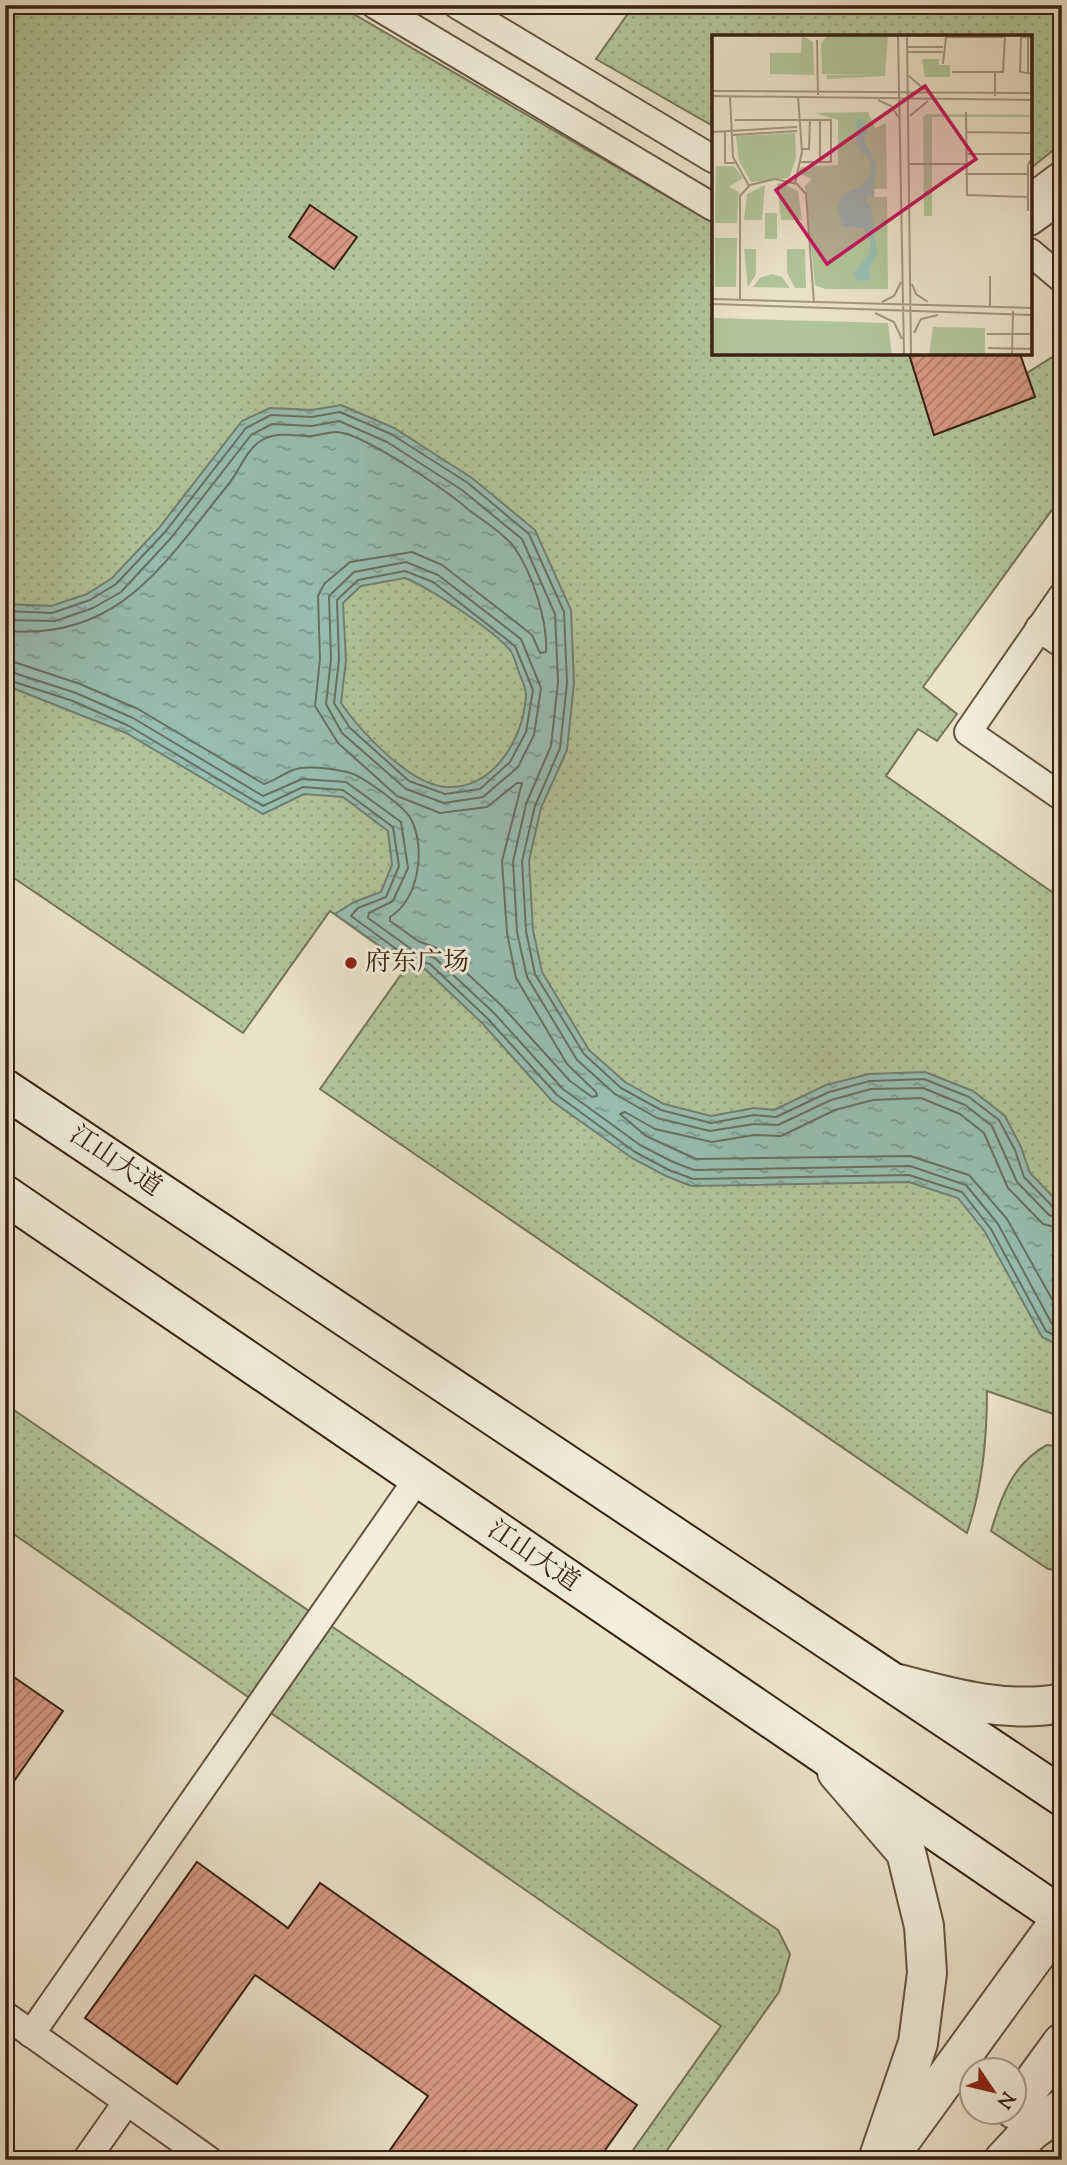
<svg xmlns="http://www.w3.org/2000/svg" width="1067" height="2165" font-family="'Sorts Mill Goudy','Noto Serif SC',serif">
<style>
.garden{fill:url(#garden-dots);stroke:#767456;stroke-width:2}
.water{fill:url(#water-ripples);stroke:#728072;stroke-width:2;fill-rule:evenodd}
.lines{fill:none;stroke-linecap:round;stroke-linejoin:round}
.shore{stroke:#687062;stroke-width:2}
.building{fill:url(#building-hatch);stroke:#392211;stroke-width:2}
.service-casing{stroke:#66523f;stroke-width:30}
.tertiary-casing{stroke:#66523f;stroke-width:42}
.secondary-casing{stroke:#392211;stroke-width:42}
.service{stroke:#f2eddc;stroke-width:26}
.tertiary{stroke:#f2eddc;stroke-width:38}
.secondary{stroke:#f2eddc;stroke-width:38}
.poi-dot{fill:#8f2418;stroke:#f2eddc;stroke-width:2.5}
.labels{text-anchor:middle;dominant-baseline:central;stroke-width:6;stroke-linejoin:round;paint-order:stroke}
.poi-label{font-size:26px;fill:#392211;stroke:#f2eddc;text-anchor:start}
.street-label{font-size:26px;fill:#392211;stroke:#f2eddc}
.inset-road{fill:none;stroke:#a4967f;stroke-width:2}
.view{fill:#c2185b;fill-opacity:0.15;stroke:#c2185b;stroke-width:3.5}
.inset-edge{fill:none;stroke:#392211;stroke-width:3.5}
</style>
<defs>
<pattern id="garden-dots" width="8" height="8" patternUnits="userSpaceOnUse" patternTransform="scale(1.75)"><rect width="8" height="8" fill="#b2c59a"/><path d="M2 2h.1M6 6h.1" fill="none" stroke="#9aa984" stroke-width="1.8" stroke-linecap="round"/></pattern>
<pattern id="water-ripples" width="26" height="14" patternUnits="userSpaceOnUse" patternTransform="scale(1.75)"><rect width="26" height="14" fill="#98beb3"/><path d="M2 4q2-2 4 0t4 0M15 11q2-2 4 0t4 0" fill="none" stroke="#7d9a90"/></pattern>
<pattern id="building-hatch" width="6" height="6" patternUnits="userSpaceOnUse" patternTransform="scale(1.75)"><rect width="6" height="6" fill="#d69883"/><path d="M-1 1l2-2M0 6l6-6M5 7l2-2" fill="none" stroke="#af7c6a"/></pattern>
</defs>
<rect width="100%" height="100%" fill="#ebe3c9"/>
<filter id="stains"><feTurbulence type="fractalNoise" baseFrequency=".00286" numOctaves="4"/><feColorMatrix values="0 0 0 0 .2 0 0 0 0 .09 0 0 0 0 .02 0 0 0 .5 -.17"/></filter>
<radialGradient id="worn" r=".72"><stop offset=".6" stop-color="#630" stop-opacity="0"/><stop offset="1" stop-color="#630" stop-opacity=".3"/></radialGradient>
<!-- garden -->
<g class="garden">
<path d="M5 5H338L713 223V354H909L934 435 1035 397 1027 373 1062 351V496L923 687 957 714 937 741 918 729 886 776 1062 899V1417L987 1391C987 1439 983 1486 967 1533L320 1089 407 966 330 911 243 1033 5 872Z"/>
<polygon points="634,5 1042,5 1062,19 1062,143 1030,169 1030,37 713,37 713,126 596,59"/>
<polygon points="5,1404 778,1930 790,1954 779,1992 660,2160 626,2160 721,2026 5,1528"/>
<path d="M1047 1445 1062 1447V1571L1048 1569 991 1531C1001 1497 1013 1463 1047 1445Z"/>
</g>
<!-- water -->
<path class="water" d="M341 405 394 428 472 478 535 530 571 610 574 683 567 750 541 808 529 861 533 930 542 972 589 1050 625 1082 664 1104 711 1116 754 1108 774 1110 826 1085 869 1074 925 1072 973 1091 1005 1116 1021 1147 1030 1173 1062 1206V1347L1042 1337 985 1232 958 1198 909 1182 691 1186 666 1176 632 1158 552 1101 483 1024 425 969 408 966 335 914 354 902 381 892 392 865 388 831 343 797 304 794 263 814 126 733 5 685V604L51 606 87 594 112 578 159 528 242 421 270 408 312 410ZM405 578C430 588 493 630 510 650 514 655 516 664 518 670 521 678 526 687 526 695 524 738 494 789 447 787 411 786 360 731 341 703L346 660 343 603 361 586Z"/>
<g class="lines">
<!-- shore -->
<g class="shore">
<polygon points="406,562 438,575 521,639 541,688 534,735 518,767 483,797 444,803 406,789 342,733 326,704 331,659 329,596 354,572"/>
<polygon points="405,571 433,582 515,646 533,690 526,732 510,762 480,789 445,794 409,781 350,728 334,703 339,660 337,600 358,580"/>
<polyline points="5,611 52,613 90,600 116,584 165,532 246,428 271,415 312,417 340,412 391,434 468,483 529,534 564,612 567,683 560,748 535,806 522,861 526,931 535,974 584,1054 621,1088 661,1110 711,1123 754,1115 776,1117 829,1092 870,1081 924,1079 969,1097 999,1120 1015,1150 1024,1177 1054,1208 1062,1210"/>
<polyline points="5,620 55,621 93,608 121,592 171,538 251,435 272,424 312,426 339,421 387,442 462,490 522,539 555,614 558,682 551,746 526,804 513,862 517,932 527,977 577,1060 615,1094 657,1118 710,1131 754,1124 778,1125 831,1100 871,1089 923,1088 965,1105 992,1126 1017,1182 1049,1215 1062,1219"/>
<path d="M5 631C120 641 163 564 228 485 239 472 245 452 259 442 273 432 289 435 305 436 316 437 326 432 337 432 363 433 447 491 469 510 483 521 504 533 514 547 532 572 548 622 546 652L540 653 532 635 508 616 442 565 412 552 350 562 324 584 318 596 320 659 315 706 338 743 397 796 440 813 487 807 517 783H522L502 861 507 933 516 978 567 1064 596 1092 597 1096 592 1097 570 1081 501 1005 442 950 418 941 390 921V917C419 899 426 848 411 819 405 807 360 774 347 772 332 769 307 765 293 770 283 774 274 781 264 784L138 709 80 684 5 659"/>
<polyline points="5,670 76,693 133,718 263,796 302,779 346,782 401,822 408,868 393,901 369,913 368,918 414,951 435,958 494,1013 563,1089 640,1145 673,1162 694,1170 910,1166 966,1185 998,1224 1052,1324 1062,1329"/>
<polyline points="5,679 73,701 129,726 263,806 303,787 343,790 393,827 399,866 386,897 358,908 351,916 410,959 430,964 488,1019 557,1095 635,1152 669,1170 693,1179 909,1175 962,1192 991,1229 1046,1331 1062,1339"/>
<polyline points="1062,1229 1043,1224 1008,1188 984,1133 960,1114 921,1098 873,1100 835,1110 781,1136 754,1135 712,1142 655,1129 625,1112 620,1114 646,1136 696,1159 910,1156 969,1175 1007,1219 1062,1317"/>
</g>
</g>
<!-- building -->
<g class="building">
<polygon points="310,205 357,237 334,269 289,237"/>
<polygon points="909,354 1020,354 1035,397 934,435"/>
<polygon points="5,1671 63,1711 5,1794"/>
<polygon points="197,1862 288,1928 320,1883 637,2105 598,2160 383,2160 428,2096 255,1975 177,2084 85,2018"/>
</g>
<g class="lines">
<!-- service casing -->
<g class="service-casing">
<g id="service">
<polyline points="375,5 713,207"/>
<polyline points="457,5 713,159"/>
<polyline points="1030,198 1062,174"/>
<polyline points="1030,222 1062,199"/>
<polyline points="1030,252 1062,279"/>
<polyline points="1062,596 968,732 1062,797"/>
<polyline points="1039,628 1062,644"/>
<polyline points="5,2015 209,2160"/>
<polyline points="31,2034 418,1478"/>
<polyline points="86,2160 126,2103"/>
</g>
</g>
<!-- tertiary casing -->
<g class="tertiary-casing">
<g id="tertiary">
<path d="M899 1684C951 1698 1008 1714 1062 1703"/>
<polyline points="837,1772 906,1852 924,1926 927,1973 918,2043 878,2160"/>
<polyline points="1014,2109 1062,2043"/>
<polyline points="895,2148 1062,1918"/>
<polyline points="1004,2160 1031,2131 1062,2109"/>
</g>
</g>
<!-- secondary casing -->
<g class="secondary-casing">
<g id="secondary">
<polyline points="5,1089 1062,1796"/>
<polyline points="5,1195 1062,1917"/>
</g>
</g>
<!-- service -->
<use href="#service" class="service"/>
<!-- tertiary -->
<use href="#tertiary" class="tertiary"/>
<!-- secondary -->
<use href="#secondary" class="secondary"/>
</g>
<!-- markers -->
<circle class="poi-dot" cx="351" cy="963" r="7"/>
<g class="labels">
<!-- poi labels -->
<g class="poi-label">
<text x="365" y="963">府东广场</text>
</g>
<!-- street labels -->
<g class="street-label">
<text transform="translate(115 1162) rotate(34)">江山大道</text>
<text transform="translate(533 1557) rotate(34)">江山大道</text>
</g>
</g>
<!-- overview -->
<g transform="translate(712 35)">
<rect width="320" height="320" fill="#ebe3c9"/>
<path d="M159 1H176L173 41 115 44V40H159ZM53 178H65V204H53ZM32 214H44V239L36 252ZM75 214H93L94 253H83L75 238ZM60 239 70 242 78 253 41 252 48 243ZM2 283 176 288 180 320H2Z" fill="#b2c59a"/>
<path d="M90 1 101 7 102 40 58 39V18H89ZM115 1H159V40L110 39 109 8ZM210 24H227V30H238V42H213ZM156 77 163 93 174 88 175 154H162V162H175L176 254H113L103 250 93 151 100 144 86 138 89 132 126 130V85L103 78ZM215 79 321 80 320 82H220V181H212L211 82ZM83 98 84 123 77 143 39 147 27 126 24 101ZM4 131H22L31 143 17 152 27 157 25 188H3ZM69 148 86 156 90 185H69L65 149ZM53 150 50 185H32L35 159ZM3 203H25L24 252H3ZM221 292 273 293V319L217 320Z" fill="#b2c59a"/>
<path d="M147 83 157 90 152 105 164 129 162 162 156 160 154 167 159 171 165 220 157 233 159 243 152 246 145 245 142 238 157 219 159 204 152 194 130 191 125 173 130 160 149 151 159 138 158 126 143 109 147 97 143 86Z" fill="#98beb3"/>
<path class="inset-road" d="M186 1 192 320M195 1 199 320M316 2V39M321 3 309 2 308 37 321 39M105 5 106 60M195 12H231M195 17H231M231 29 234 2H293M0 30V1M240 37H291L293 1M283 37V61M197 41 213 55M0 56 321 58M0 61 321 65M18 62 21 122 37 151M166 65 179 71 187 83M254 77 255 160 316 162M198 81 216 66M23 85H119V127H88M108 85V127M13 96V128H23M0 97 85 92M254 97 321 98M21 100 85 96M90 114H97L98 85M254 119H321M197 129H254M253 139H316M83 148 90 117 86 61M316 176V130L321 121M200 249 204 259 216 267M0 264 321 273M28 265V161L38 150 63 144 85 149 94 159 102 268M170 267 182 261 189 247M0 269 321 280M278 273V241M163 278 182 287 190 304M202 298 209 284 226 280M275 299H321M276 313 321 314M300 320 301 276"/>
<path class="view" d="M213 51 264 124 115 229 64 155Z"/>
<rect width="320" height="320" class="inset-edge"/>
</g>
<!-- margin -->
<rect width="1067" height="2165" fill="none" stroke="#ebe3c9" stroke-width="28"/>
<rect x="7" y="7" width="1053" height="2151" fill="none" stroke="#392211" stroke-width="3.5"/>
<rect x="14" y="14" width="1039" height="2137" fill="none" stroke="#392211" stroke-width="2"/>
<!-- north arrow -->
<g transform="translate(993 2091) rotate(125)"><circle r="33" fill="#f2eddc" stroke="#a89c8b" stroke-width="2"/>
<path d="M0-5L12 26L0 18L-12 26Z" fill="#8f2418"/>
<text y="-10" font-size="19" font-weight="bold" text-anchor="middle" fill="#392211">N</text>
</g>
<rect width="100%" height="100%" filter="url(#stains)"/>
<rect width="100%" height="100%" fill="url(#worn)"/>
</svg>
